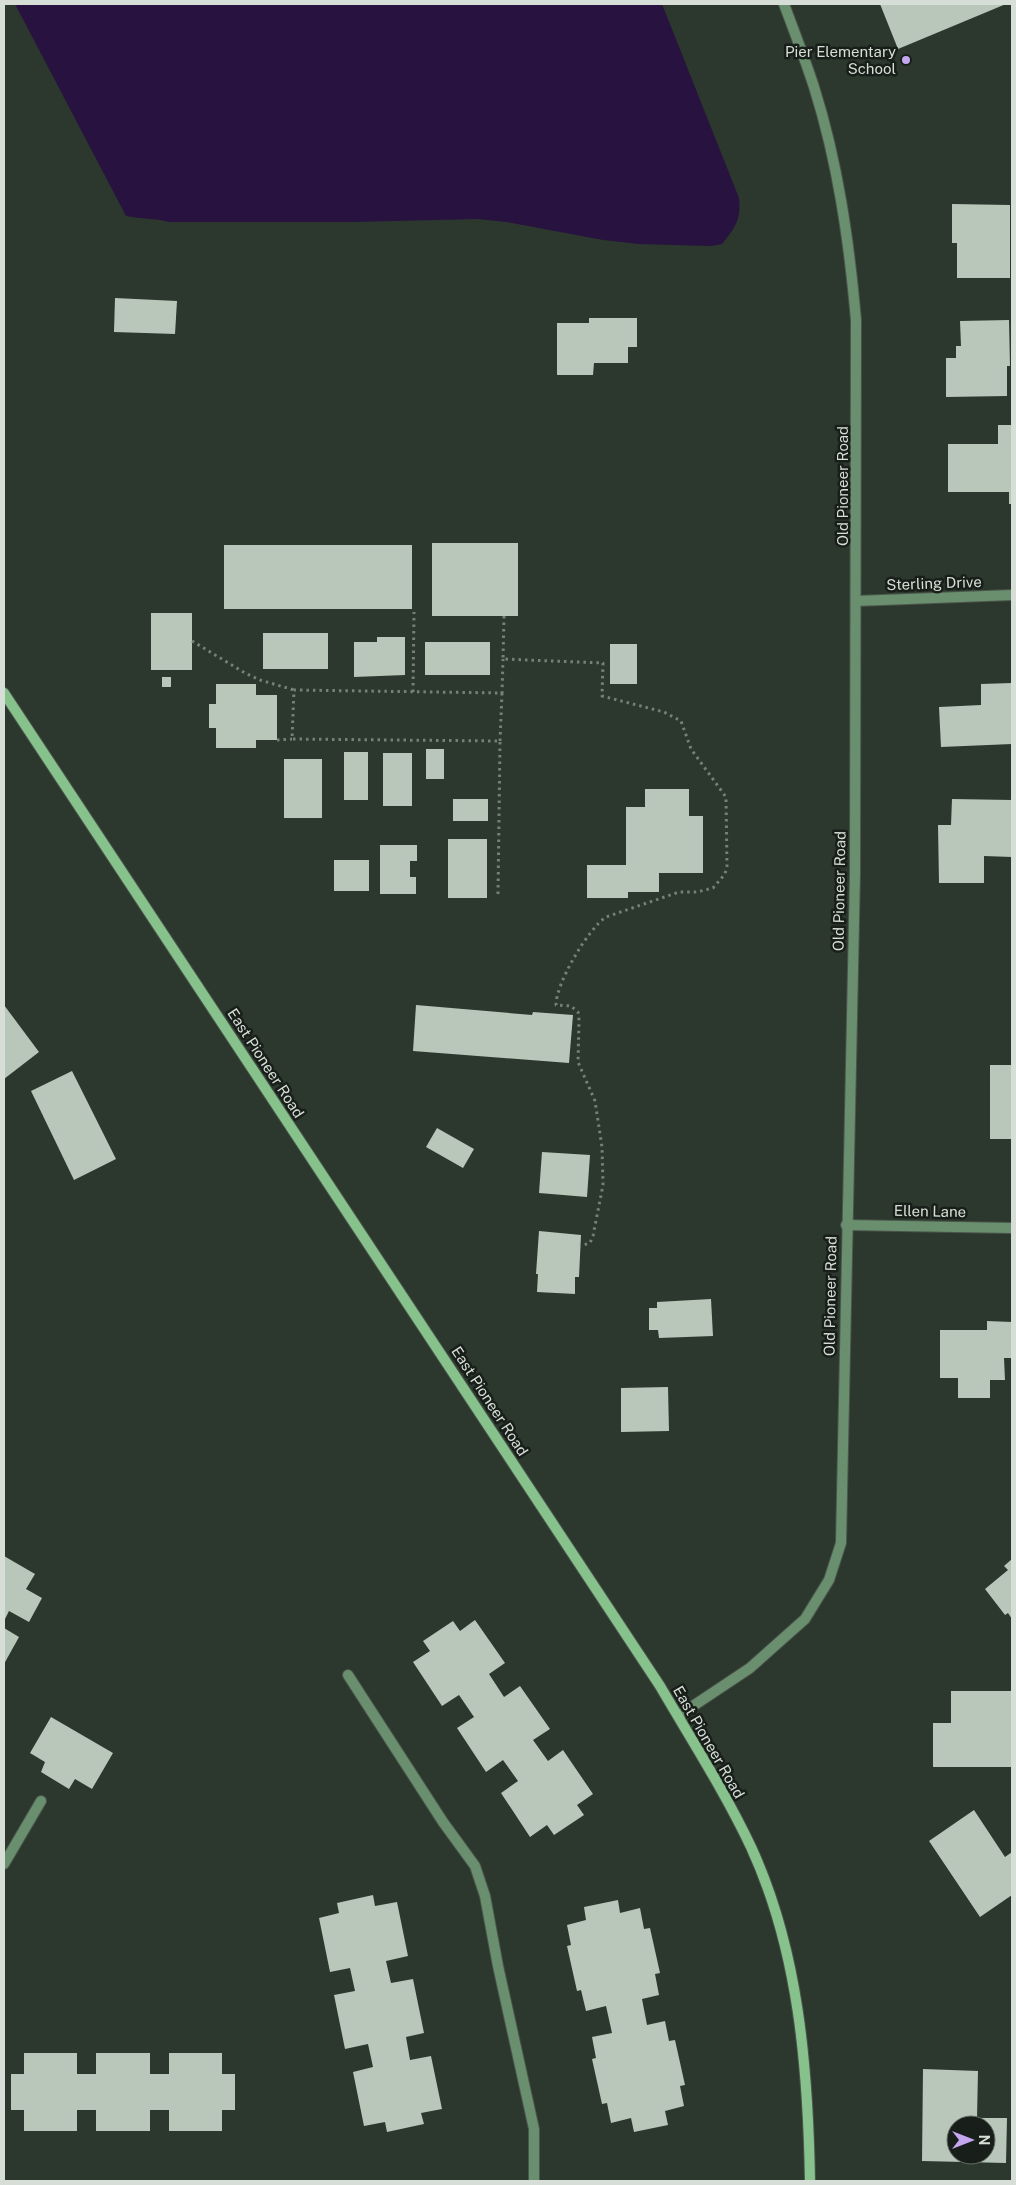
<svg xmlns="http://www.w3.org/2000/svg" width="1016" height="2185" font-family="'Public Sans',sans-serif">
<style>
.water{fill:#28123f}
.building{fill:#b8c7b9;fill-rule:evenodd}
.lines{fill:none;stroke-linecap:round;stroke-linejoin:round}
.service-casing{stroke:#4b564c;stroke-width:12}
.minor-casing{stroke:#4b564c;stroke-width:12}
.secondary-casing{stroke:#4b564c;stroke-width:12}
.path{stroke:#778077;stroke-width:3;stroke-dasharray:2.5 4;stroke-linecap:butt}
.service{stroke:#6a8f6e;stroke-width:10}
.minor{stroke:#6a8f6e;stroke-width:10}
.secondary{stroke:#87c28d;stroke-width:10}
.poi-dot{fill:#c5a7f1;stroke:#181e19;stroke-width:2}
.labels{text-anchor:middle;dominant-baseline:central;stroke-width:5;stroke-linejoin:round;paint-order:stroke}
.poi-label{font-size:15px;fill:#d7ded7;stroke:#181e19;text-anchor:end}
.street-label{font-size:15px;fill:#d7ded7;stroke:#181e19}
</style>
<rect width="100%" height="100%" fill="#2c382d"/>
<!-- water -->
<path class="water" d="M15 4H662L739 198C741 220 736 226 722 244L711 246 639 244 603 240 506 222 478 219 353 222H169C155 218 141 219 126 216Z"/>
<!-- building -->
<g class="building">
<polygon points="880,4 1006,4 898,49"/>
<polygon points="952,204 1010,205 1010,278 957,278 957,243 952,243"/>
<polygon points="115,298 177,301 175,334 114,332"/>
<polygon points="589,318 637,318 637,347 628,347 628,363 594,363 593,375 557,375 557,323 589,323"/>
<polygon points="1009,320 1010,366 1007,366 1007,396 946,397 946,358 956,358 956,346 961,346 960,321"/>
<polygon points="998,425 1012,425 1012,504 1009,504 1009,492 948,492 948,444 998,444"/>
<rect x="432" y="543" width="86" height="73"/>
<rect x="224" y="545" width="188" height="64"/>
<rect x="151" y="613" width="41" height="57"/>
<rect x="263" y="633" width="65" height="36"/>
<polygon points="377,637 405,637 405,675 354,677 354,642 377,642"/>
<rect x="425" y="642" width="65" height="33"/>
<rect x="610" y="644" width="27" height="40"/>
<rect x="162" y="677" width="9" height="10"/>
<polygon points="1012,683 1012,744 941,747 939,707 981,705 981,684"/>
<polygon points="216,684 256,684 256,695 277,695 277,740 256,740 256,748 216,748 216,728 209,728 209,704 216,704"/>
<rect x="426" y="749" width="18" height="30"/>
<rect x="344" y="752" width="24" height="48"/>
<rect x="383" y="753" width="29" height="53"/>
<rect x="284" y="759" width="38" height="59"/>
<polygon points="645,789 689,789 689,816 703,816 703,873 659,873 659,892 628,892 628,898 587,898 587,865 626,865 626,807 645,807"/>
<rect x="453" y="799" width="35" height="22"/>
<polygon points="952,799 1012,800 1012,857 984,856 984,883 939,883 938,825 951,825"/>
<rect x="448" y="839" width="39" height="59"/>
<polygon points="380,845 417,845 417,861 410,861 410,877 416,877 416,894 380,894"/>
<rect x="334" y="860" width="35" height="31"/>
<polygon points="4,1005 39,1052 4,1079"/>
<polygon points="416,1005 532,1015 533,1012 573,1015 569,1063 413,1051"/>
<rect x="990" y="1065" width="22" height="74"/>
<polygon points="72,1071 116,1159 74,1180 31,1091"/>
<polygon points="437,1128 474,1149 463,1168 426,1147"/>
<polygon points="542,1152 590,1155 587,1197 539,1193"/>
<polygon points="539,1231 581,1235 579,1277 575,1277 575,1294 537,1292 538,1274 536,1274"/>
<polygon points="711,1299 713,1336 659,1338 658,1330 649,1330 649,1308 657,1308 657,1302"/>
<polygon points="987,1321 1012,1322 1012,1358 1004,1358 1005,1380 990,1380 990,1398 958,1398 958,1378 940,1378 940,1330 987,1330"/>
<polygon points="668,1387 669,1431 621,1432 621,1388"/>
<polygon points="4,1556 35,1574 26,1589 42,1598 29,1622 9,1611 4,1621"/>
<polygon points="1012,1559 1012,1619 1008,1613 1005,1615 985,1589 1008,1570 1004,1566"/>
<polygon points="475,1620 505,1663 489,1674 504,1697 520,1686 550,1729 533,1740 548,1761 563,1750 593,1794 577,1805 584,1815 554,1835 547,1825 530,1837 501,1793 518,1781 503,1760 486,1772 457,1728 474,1717 459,1695 442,1706 413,1662 430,1651 423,1641 453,1621 460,1631"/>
<polygon points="4,1628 19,1637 4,1664"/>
<polygon points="951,1691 1012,1691 1012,1767 933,1767 933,1723 951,1723"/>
<polygon points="51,1717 113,1753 92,1789 75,1779 69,1789 41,1772 45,1762 30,1753"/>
<polygon points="974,1810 1005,1857 1012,1852 1012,1895 980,1917 929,1841"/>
<polygon points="373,1895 375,1906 397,1902 408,1956 386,1961 391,1983 413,1979 424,2033 406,2037 410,2060 431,2056 442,2109 421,2113 424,2124 387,2132 385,2122 364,2126 353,2072 373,2067 368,2044 345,2049 334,1995 355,1991 350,1968 330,1972 319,1918 339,1913 337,1903"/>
<polygon points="618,1900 620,1913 640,1908 644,1929 650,1928 660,1973 655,1974 659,1995 642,1999 647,2025 665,2021 669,2041 675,2040 685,2085 680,2086 684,2106 665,2111 668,2125 634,2132 631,2118 611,2123 607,2103 602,2104 592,2059 596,2058 592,2037 612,2033 606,2006 586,2011 581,1990 577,1991 567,1946 571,1945 567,1925 586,1920 584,1907"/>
<polygon points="24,2053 77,2053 77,2074 96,2074 96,2053 150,2053 150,2074 169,2074 169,2053 222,2053 222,2074 235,2074 235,2110 222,2110 222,2131 169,2131 169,2110 150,2110 150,2131 96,2131 96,2110 77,2110 77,2131 24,2131 24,2110 11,2110 11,2074 24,2074"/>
<path d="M923 2069 978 2071 977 2118H1007L1006 2163 922 2161ZM956 2125H986V2155H956Z"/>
</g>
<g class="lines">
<!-- service casing -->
<g class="service-casing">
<g id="service">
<polyline points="348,1675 443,1822 475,1866 485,1896 498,1966 534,2129 534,2181"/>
<polyline points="4,1864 41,1801"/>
</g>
</g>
<!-- minor casing -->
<g class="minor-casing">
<g id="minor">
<polyline points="856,601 1012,595"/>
<polyline points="846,1225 1012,1228"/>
<path d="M678 1716 750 1668 805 1619 829 1580 841 1543 855 873 856 320C849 241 838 163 814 87 805 59 794 31 784 4"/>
</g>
</g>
<!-- secondary casing -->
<g class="secondary-casing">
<path id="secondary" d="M4 693 660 1686C691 1739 725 1792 751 1847 799 1951 808 2069 810 2181"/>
</g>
<!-- path -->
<g class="path">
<path d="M504 616 503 659 603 663 602 696 664 712 681 721 691 749 726 797 727 866 725 874 713 888 697 892H679L606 917C588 929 556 983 556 1005L571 1006 578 1012 579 1020 578 1062 595 1101 602 1147 603 1185 593 1236 590 1243 580 1246"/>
<polyline points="192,641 245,673 260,680 294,690"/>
<polyline points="413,692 414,612"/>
<polyline points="277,740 292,739"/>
<polyline points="500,741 502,693"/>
<polyline points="498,894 500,741 292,739 294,690 502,693 503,659"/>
</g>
<!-- service -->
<use href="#service" class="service"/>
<!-- minor -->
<use href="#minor" class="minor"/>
<!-- secondary -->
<use href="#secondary" class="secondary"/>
</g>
<!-- markers -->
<circle class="poi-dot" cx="906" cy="60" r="5"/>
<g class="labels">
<!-- poi labels -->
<g class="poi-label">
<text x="896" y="51">Pier Elementary<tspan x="896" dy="17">School</tspan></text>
</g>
<!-- street labels -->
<g class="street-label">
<text transform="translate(842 486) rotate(-90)">Old Pioneer Road</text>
<text transform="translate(934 583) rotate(-2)">Sterling Drive</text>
<text transform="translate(839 891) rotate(-89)">Old Pioneer Road</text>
<text transform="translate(266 1063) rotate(57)">East Pioneer Road</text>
<text transform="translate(930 1211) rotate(1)">Ellen Lane</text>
<text transform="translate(830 1296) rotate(-89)">Old Pioneer Road</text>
<text transform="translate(490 1401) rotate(57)">East Pioneer Road</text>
<text transform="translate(709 1742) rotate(60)">East Pioneer Road</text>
</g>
</g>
<!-- border -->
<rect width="1016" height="2185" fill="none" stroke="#d7ded7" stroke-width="10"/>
<!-- north arrow -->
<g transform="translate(971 2140) rotate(90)"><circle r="24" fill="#181e19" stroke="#646b65"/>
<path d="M0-4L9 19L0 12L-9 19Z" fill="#c5a7f1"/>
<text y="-8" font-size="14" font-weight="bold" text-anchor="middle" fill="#d7ded7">N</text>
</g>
</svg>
